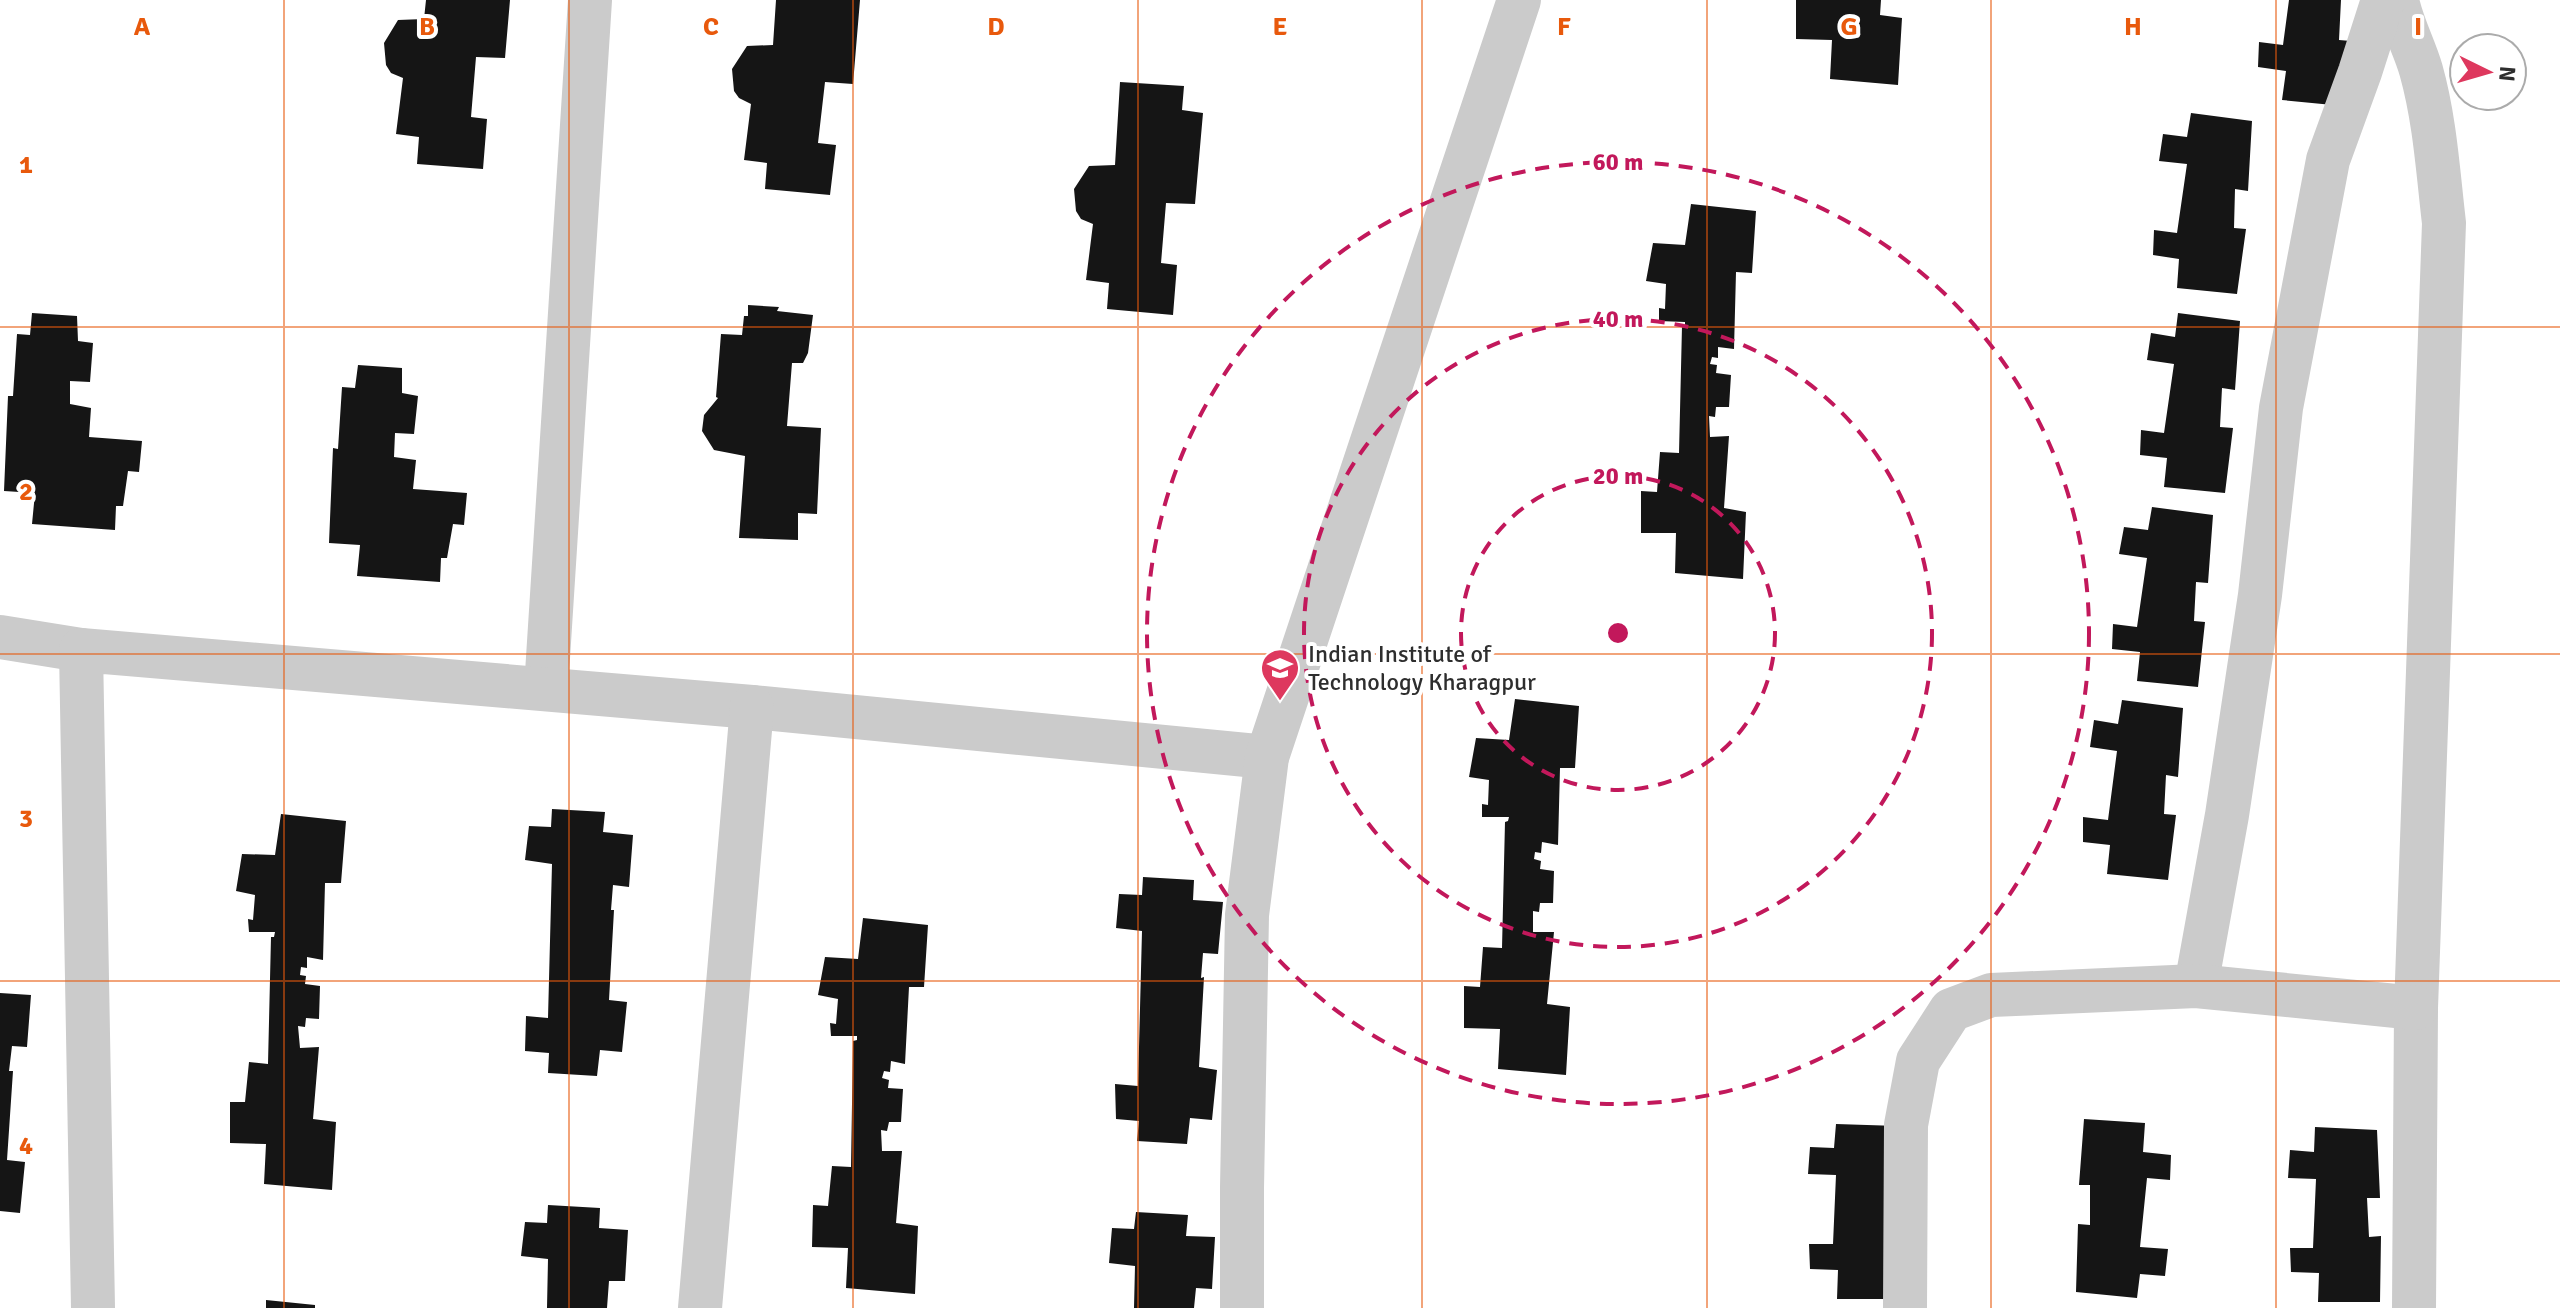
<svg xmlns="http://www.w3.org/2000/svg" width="2560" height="1308" font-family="Signika,sans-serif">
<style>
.building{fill:#151515}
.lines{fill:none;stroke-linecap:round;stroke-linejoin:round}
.minor{stroke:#cbcbcb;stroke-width:44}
.grid{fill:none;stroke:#e8590c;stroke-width:2;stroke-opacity:0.55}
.ring{fill:none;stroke:#c2185b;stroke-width:4;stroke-dasharray:14 10}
.labels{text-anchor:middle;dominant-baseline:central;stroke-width:8;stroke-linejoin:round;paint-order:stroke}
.poi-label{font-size:24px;fill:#2e2e2e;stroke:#fff;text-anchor:start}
.grid-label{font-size:26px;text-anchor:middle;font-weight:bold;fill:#e8590c;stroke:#fff;stroke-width:8;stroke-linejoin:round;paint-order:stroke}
.centre{fill:#c2185b;stroke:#fff;stroke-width:4}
.ring-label{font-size:24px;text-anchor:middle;font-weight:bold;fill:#c2185b;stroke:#fff;stroke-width:8;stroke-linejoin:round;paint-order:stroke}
</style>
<rect width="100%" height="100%" fill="#fff"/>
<!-- building -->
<g class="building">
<polygon points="426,0 510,0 505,58 476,57 471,117 487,119 483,169 417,164 419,137 396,134 403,78 391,73 386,65 384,43 398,20 424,19"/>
<polygon points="776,0 860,0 853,84 825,82 818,143 836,145 830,195 765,189 767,163 744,160 751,104 739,98 734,91 732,69 747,46 773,45"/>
<polygon points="1796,0 1881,0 1880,15 1902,18 1898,85 1830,79 1832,40 1796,39"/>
<polygon points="2289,0 2341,0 2339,40 2351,41 2343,106 2282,100 2286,71 2258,67 2259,42 2283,45"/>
<polygon points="1120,82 1184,86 1182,110 1203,113 1195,204 1166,203 1161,263 1177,265 1173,315 1107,309 1109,283 1086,280 1093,224 1081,219 1076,211 1074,189 1089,166 1115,165"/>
<polygon points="2191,113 2252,121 2248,191 2235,189 2234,228 2246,229 2237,294 2177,288 2179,259 2153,255 2154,230 2177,233 2187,164 2159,161 2163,134 2187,137"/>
<polygon points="1691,204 1756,211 1752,273 1736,272 1734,349 1718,347 1718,358 1712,357 1710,364 1717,365 1716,373 1731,375 1729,407 1716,407 1715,417 1709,416 1710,437 1729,436 1724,508 1746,512 1743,579 1675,573 1676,533 1641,533 1641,491 1657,492 1660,452 1679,453 1682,326 1685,326 1685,322 1659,321 1659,308 1665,309 1666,284 1646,281 1653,243 1685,245"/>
<polygon points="748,305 779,307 777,311 813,315 808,353 803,363 792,363 787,426 821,428 817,514 798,513 798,540 739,538 745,456 714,450 702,431 704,415 718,398 716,397 721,334 742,335 744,316 748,316"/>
<polygon points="32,313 77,316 78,341 93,343 90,382 70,381 70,404 91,408 89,437 142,441 139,472 128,471 123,506 116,506 115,530 32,524 35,493 4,491 8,396 13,396 17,334 30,335"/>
<polygon points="2178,313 2240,321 2235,390 2222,388 2220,427 2233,428 2225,493 2164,487 2167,458 2140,455 2141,430 2164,433 2174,364 2147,360 2151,333 2175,337"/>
<polygon points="358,365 402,368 402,393 418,396 414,434 395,433 394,457 416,460 413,489 467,493 464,525 453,524 447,558 441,558 440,582 357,576 360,545 329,543 333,448 338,449 342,387 355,388"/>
<polygon points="2152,507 2213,515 2208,583 2196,582 2194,621 2205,622 2198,687 2137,681 2140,652 2112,649 2113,624 2137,627 2147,558 2119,554 2124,527 2148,530"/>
<polygon points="1515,699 1579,706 1575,768 1560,768 1558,845 1542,842 1541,853 1535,852 1534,859 1541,861 1540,869 1554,871 1553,903 1540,903 1539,912 1533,911 1533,932 1554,932 1547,1004 1570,1007 1566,1075 1498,1069 1500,1029 1464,1028 1464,986 1480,987 1483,947 1502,948 1505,822 1508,821 1509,817 1482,817 1482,804 1488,805 1489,780 1469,777 1476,738 1509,740"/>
<polygon points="2122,700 2183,708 2178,777 2166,775 2164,814 2176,815 2168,880 2107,874 2110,845 2083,842 2083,817 2108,820 2117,751 2090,747 2094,720 2118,724"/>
<polygon points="552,809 605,812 603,832 633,835 629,887 613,885 611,910 614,910 609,1000 627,1002 622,1052 600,1050 597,1076 548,1073 549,1053 525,1051 526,1016 548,1018 552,864 525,860 529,826 551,827"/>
<polygon points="281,814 346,821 341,883 325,883 323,960 307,957 307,968 301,967 300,975 306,976 305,984 320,986 319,1019 306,1018 305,1027 298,1026 300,1048 319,1047 313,1119 336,1122 332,1190 264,1184 266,1144 230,1143 230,1102 245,1102 249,1062 268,1064 271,937 274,937 275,932 249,932 248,919 253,920 255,895 236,891 242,854 275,855"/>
<polygon points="1143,877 1194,880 1193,900 1223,902 1218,954 1203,953 1201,978 1204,977 1199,1067 1217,1070 1212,1120 1190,1118 1187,1144 1137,1141 1139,1121 1116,1119 1115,1084 1138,1086 1142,931 1116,928 1119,894 1142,895"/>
<polygon points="863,918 928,925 924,987 909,987 905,1064 891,1061 890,1072 884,1071 882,1078 889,1080 888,1088 903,1089 901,1122 889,1122 887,1131 881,1130 882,1151 902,1151 896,1223 918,1226 915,1294 846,1288 848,1248 812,1247 813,1205 828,1206 832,1166 851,1167 853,1041 857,1040 857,1036 831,1036 830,1023 836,1024 838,999 818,995 825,957 858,959"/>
<polygon points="0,993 31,995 27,1047 12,1046 9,1071 13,1071 7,1160 25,1162 20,1213 0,1211"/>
<polygon points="2084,1119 2145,1123 2143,1152 2171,1155 2170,1180 2147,1178 2140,1247 2168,1249 2165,1276 2140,1274 2137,1298 2076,1292 2078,1224 2090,1225 2090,1185 2079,1185"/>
<polygon points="1836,1124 1898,1126 1898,1299 1837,1299 1838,1270 1810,1269 1809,1244 1833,1244 1836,1175 1808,1174 1810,1147 1834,1148"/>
<polygon points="2315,1127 2377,1130 2380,1198 2367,1198 2369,1237 2381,1236 2380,1302 2318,1302 2319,1273 2291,1272 2290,1248 2313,1248 2316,1179 2288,1178 2290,1150 2314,1152"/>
<polygon points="548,1205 600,1208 599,1228 628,1230 625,1281 609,1281 607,1308 547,1308 548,1259 521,1256 525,1222 547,1223"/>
<polygon points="1136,1212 1188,1215 1186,1236 1215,1237 1212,1289 1196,1288 1194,1308 1134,1308 1135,1266 1109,1263 1112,1228 1134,1229"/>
<polygon points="266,1300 315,1305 315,1308 266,1308"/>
</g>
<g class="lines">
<!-- minor -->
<g class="minor">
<path d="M2397 0C2402 25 2414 46 2421 70 2435 120 2438 172 2444 223L2416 1008 2414 1308"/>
<polyline points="0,637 81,650"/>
<polyline points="546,689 590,0"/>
<polyline points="2196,986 2227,815 2260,595 2281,408 2328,160 2360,72 2383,0"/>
<polyline points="93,1308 81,650 752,707 1267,757"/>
<polyline points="700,1308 752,707"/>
<polyline points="1242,1308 1242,1188 1247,915 1267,757 1519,0"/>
<polyline points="1905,1308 1906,1125 1918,1061 1951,1010 1991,995 2196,986 2416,1008"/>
</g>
</g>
<!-- grid -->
<path class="grid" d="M284 0V1308M569 0V1308M853 0V1308M1138 0V1308M1422 0V1308M1707 0V1308M1991 0V1308M2276 0V1308M0 327H2560M0 654H2560M0 981H2560"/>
<!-- distance rings -->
<g class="ring">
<circle cx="1618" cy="633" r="157"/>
<circle cx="1618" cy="633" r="314"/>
<circle cx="1618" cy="633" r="471"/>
</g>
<!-- icons -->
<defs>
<g id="university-pin" transform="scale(2)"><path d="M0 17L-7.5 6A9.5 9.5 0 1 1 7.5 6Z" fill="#de385e" stroke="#fff"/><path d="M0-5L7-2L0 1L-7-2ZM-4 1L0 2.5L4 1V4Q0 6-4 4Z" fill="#fff"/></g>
</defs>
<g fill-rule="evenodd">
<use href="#university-pin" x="1280" y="668"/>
</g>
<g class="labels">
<!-- poi labels -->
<g class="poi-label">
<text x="1308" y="654">Indian Institute of<tspan x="1308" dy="28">Technology Kharagpur</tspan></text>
</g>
</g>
<g class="grid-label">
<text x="142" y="35">A</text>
<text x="427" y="35">B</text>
<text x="711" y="35">C</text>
<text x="996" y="35">D</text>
<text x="1280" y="35">E</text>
<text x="1564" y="35">F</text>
<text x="1849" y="35">G</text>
<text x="2133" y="35">H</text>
<text x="2418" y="35">I</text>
<text x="26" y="173">1</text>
<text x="26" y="500">2</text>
<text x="26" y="827">3</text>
<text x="26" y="1154">4</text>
</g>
<circle cx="1618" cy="633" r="12" class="centre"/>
<g class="ring-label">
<text x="1618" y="170">60 m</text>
<text x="1618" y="327">40 m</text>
<text x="1618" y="484">20 m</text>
</g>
<!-- north arrow -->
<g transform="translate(2488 72) rotate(95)"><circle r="38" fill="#ffffff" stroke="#ababab" stroke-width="2"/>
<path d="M0-6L14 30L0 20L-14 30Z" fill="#de385e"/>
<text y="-12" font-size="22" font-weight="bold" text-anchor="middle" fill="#2e2e2e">N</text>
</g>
</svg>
